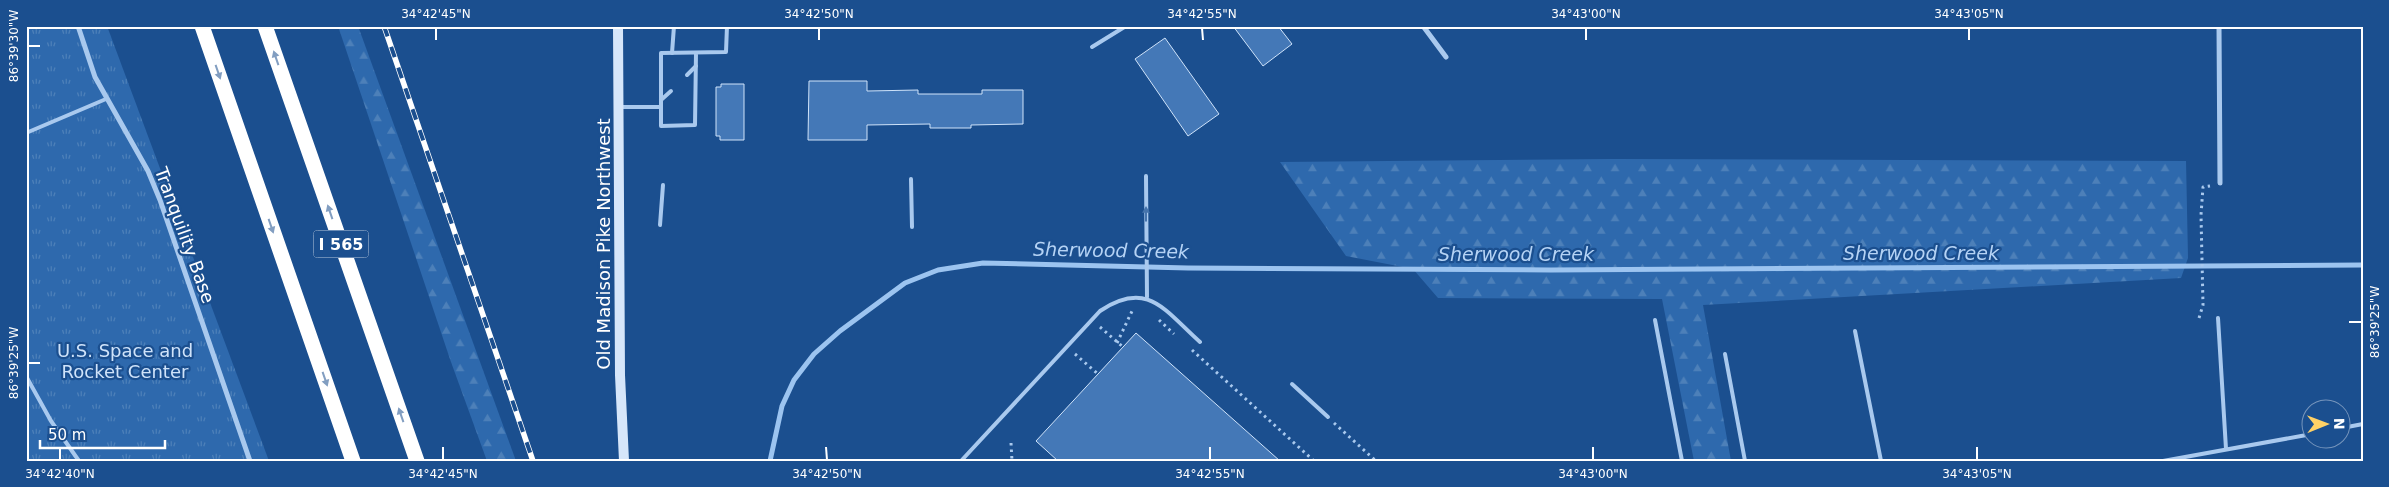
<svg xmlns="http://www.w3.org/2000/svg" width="2389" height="487" font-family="'DejaVu Sans',sans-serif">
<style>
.grass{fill:url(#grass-tufts)}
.forest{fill:url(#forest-firs)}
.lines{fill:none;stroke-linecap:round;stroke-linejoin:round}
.stream{stroke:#9cc4f0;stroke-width:5}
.building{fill:#4478b7;stroke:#cfe3fa}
.path{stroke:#a9c9ee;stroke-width:3;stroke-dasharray:2.5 4;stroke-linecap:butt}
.lane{stroke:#a9c9ee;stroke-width:4}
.street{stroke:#a9c9ee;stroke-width:5}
.secondary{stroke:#d6e6fa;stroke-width:10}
.highway{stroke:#fff;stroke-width:15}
.rail-casing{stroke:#fff;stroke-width:5.5}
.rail{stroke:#1b4f8f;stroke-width:4;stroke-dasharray:11;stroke-linecap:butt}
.oneway{fill:#829ec1}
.oneway2{fill:#4674ac}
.ticks{fill:none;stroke:#fff;stroke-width:2}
.labels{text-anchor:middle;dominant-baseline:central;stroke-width:4.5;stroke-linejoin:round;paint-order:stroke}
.shield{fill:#1b4f8f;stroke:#bbcadd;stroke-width:1}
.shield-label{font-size:16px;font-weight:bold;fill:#fff}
.street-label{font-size:18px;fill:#fff;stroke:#1b4f8f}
.park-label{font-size:18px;fill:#cfe3fa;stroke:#1b4f8f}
.water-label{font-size:19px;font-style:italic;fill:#b5d3f5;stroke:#1b4f8f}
.neatline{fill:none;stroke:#fff;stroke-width:2}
.ticks-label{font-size:12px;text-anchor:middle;fill:#fff}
</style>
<defs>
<pattern id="grass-tufts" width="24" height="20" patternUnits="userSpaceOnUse" patternTransform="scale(1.25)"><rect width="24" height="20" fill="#2e69ad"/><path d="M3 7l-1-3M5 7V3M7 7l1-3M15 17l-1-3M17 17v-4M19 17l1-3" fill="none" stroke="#4d80b9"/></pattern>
<pattern id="forest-firs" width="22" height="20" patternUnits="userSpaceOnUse" patternTransform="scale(1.25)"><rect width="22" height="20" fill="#2e69ad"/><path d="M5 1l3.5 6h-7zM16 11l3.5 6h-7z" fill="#4d80b9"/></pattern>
</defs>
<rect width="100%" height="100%" fill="#1b4f8f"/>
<!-- grass -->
<polygon class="grass" points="26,26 107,26 269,461 26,461"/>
<!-- forest -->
<g class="forest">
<polygon points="338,26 358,26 516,461 487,461 451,362"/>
<polygon points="1614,159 2186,161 2188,258 2181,278 1703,305 1731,461 1694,461 1662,299 1438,298 1413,269 1346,256 1280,162"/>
</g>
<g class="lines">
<!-- stream -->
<polyline class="stream" points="770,461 782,406 794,380 814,354 840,331 905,283 938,270 983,263 1188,268 1551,270 2363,265"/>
</g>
<!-- building -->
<g class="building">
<polygon points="1233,26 1278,26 1292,44 1263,66"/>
<polygon points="1165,38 1219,114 1188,136 1135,59"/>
<polygon points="809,81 867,81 867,91 918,90 918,94 982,94 982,90 1023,90 1023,124 971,125 971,128 930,128 930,124 867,125 867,140 808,140"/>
<polygon points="721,84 744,84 744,140 720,140 720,136 716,136 716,87 721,87"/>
<polygon points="1136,333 1280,461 1058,461 1036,441"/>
</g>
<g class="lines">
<!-- path -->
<g class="path">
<polyline points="2199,318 2203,305 2201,215 2203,187 2210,186"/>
<polyline points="1159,320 1174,334"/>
<polyline points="1100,327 1123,347"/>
<polyline points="1117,343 1133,309"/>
<polyline points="1192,350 1314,461"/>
<polyline points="1075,354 1098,374"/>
<polyline points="1334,423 1376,461"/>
<polyline points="1011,443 1012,461"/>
</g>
<!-- lane -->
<g class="lane">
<polyline points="1092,47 1126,26"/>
<polyline points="672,53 674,26"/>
<polyline points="696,53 695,125 661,126 661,53 726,52 727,26"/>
<polyline points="687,75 696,66"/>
<polyline points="661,100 671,91"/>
<polyline points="621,107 661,107"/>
<polyline points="26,133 106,99"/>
<polyline points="1146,176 1147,297"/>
<polyline points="911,179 912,227"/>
<polyline points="660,225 663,185"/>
<polyline points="2218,318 2226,449"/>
<polyline points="1655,320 1682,461"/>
<polyline points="1855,331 1881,461"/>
<polyline points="1725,354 1745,461"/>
<polyline points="26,376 51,421 79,461"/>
<polyline points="1292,384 1328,417"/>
<polyline points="2342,428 2363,424"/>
<path d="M961 461 1100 311C1148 279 1165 311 1200 342"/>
<polyline points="2163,461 2312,434"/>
</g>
<!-- street -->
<g class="street">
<polyline points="78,26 95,77 148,171 160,200 250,461"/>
<polyline points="1423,26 1446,57"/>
<polyline points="2219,26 2220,183"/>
</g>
<!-- secondary -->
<polyline class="secondary" points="618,26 620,375 624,461"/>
<!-- highway -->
<g class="highway">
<polyline points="202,26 353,461"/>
<polyline points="265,26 417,461"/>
</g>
<!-- rail casing -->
<g class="rail-casing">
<polyline id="rail" points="384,26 533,461"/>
</g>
<!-- rail -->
<use href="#rail" class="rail"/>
</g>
<!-- one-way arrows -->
<defs><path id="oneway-solid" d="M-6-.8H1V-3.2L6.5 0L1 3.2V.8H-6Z" transform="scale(1.25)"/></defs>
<g class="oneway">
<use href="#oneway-solid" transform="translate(276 58) rotate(-109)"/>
<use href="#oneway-solid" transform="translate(218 72) rotate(71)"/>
<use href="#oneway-solid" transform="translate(330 212) rotate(-109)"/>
<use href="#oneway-solid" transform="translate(271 226) rotate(71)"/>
<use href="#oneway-solid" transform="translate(325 379) rotate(71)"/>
<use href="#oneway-solid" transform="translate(401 415) rotate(-109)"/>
</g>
<use class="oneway2" href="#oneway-solid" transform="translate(1146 214) rotate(-90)"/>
<!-- ticks -->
<path class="ticks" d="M436 28V40M819 28V40M1202 28 1203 40M1586 28V40M1969 28V40M28 46H40M2349 322H2362M28 363H40M60 447V460M443 447V460M826 447 827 460M1210 447V460M1593 447V460M1977 447V460"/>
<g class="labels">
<!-- shield labels -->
<rect class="shield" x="313.5" y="230.5" width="55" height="27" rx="4"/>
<g class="shield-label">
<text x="341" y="244">I 565</text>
</g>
<!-- street labels -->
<g class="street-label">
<text transform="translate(185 235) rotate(70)">Tranquility Base</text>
<text transform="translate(603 244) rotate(-90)">Old Madison Pike Northwest</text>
</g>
<!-- park labels -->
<g class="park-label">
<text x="125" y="350">U.S. Space and<tspan x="125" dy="21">Rocket Center</tspan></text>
</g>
<!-- water labels -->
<g class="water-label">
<text transform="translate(1111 250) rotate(1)">Sherwood Creek</text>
<text x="1921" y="253">Sherwood Creek</text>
<text x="1516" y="254">Sherwood Creek</text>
</g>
</g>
<!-- border -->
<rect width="2389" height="487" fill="none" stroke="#1b4f8f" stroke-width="55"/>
<!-- north arrow -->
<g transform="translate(2326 424) rotate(89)"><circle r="24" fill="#1b4f8f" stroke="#7695bc"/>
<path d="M0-4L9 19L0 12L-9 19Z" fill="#ffd166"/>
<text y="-8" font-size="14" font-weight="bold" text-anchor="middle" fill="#ffffff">N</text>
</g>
<!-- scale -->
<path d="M40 440v8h125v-8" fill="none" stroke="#ffffff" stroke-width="2.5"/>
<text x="48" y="440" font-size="15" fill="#ffffff" stroke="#1b4f8f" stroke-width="4" paint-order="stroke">50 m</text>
<rect x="28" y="28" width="2334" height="432" class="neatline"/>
<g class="ticks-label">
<text x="436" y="18">34°42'45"N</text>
<text x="819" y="18">34°42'50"N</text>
<text x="1202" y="18">34°42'55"N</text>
<text x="1586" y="18">34°43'00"N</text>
<text x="1969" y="18">34°43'05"N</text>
<text transform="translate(14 46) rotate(-90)" y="4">86°39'30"W</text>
<text transform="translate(2375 322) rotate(-90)" y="4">86°39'25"W</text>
<text transform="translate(14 363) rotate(-90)" y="4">86°39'25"W</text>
<text x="60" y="478">34°42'40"N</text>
<text x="443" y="478">34°42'45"N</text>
<text x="827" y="478">34°42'50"N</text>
<text x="1210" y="478">34°42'55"N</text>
<text x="1593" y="478">34°43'00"N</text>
<text x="1977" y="478">34°43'05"N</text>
</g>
</svg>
